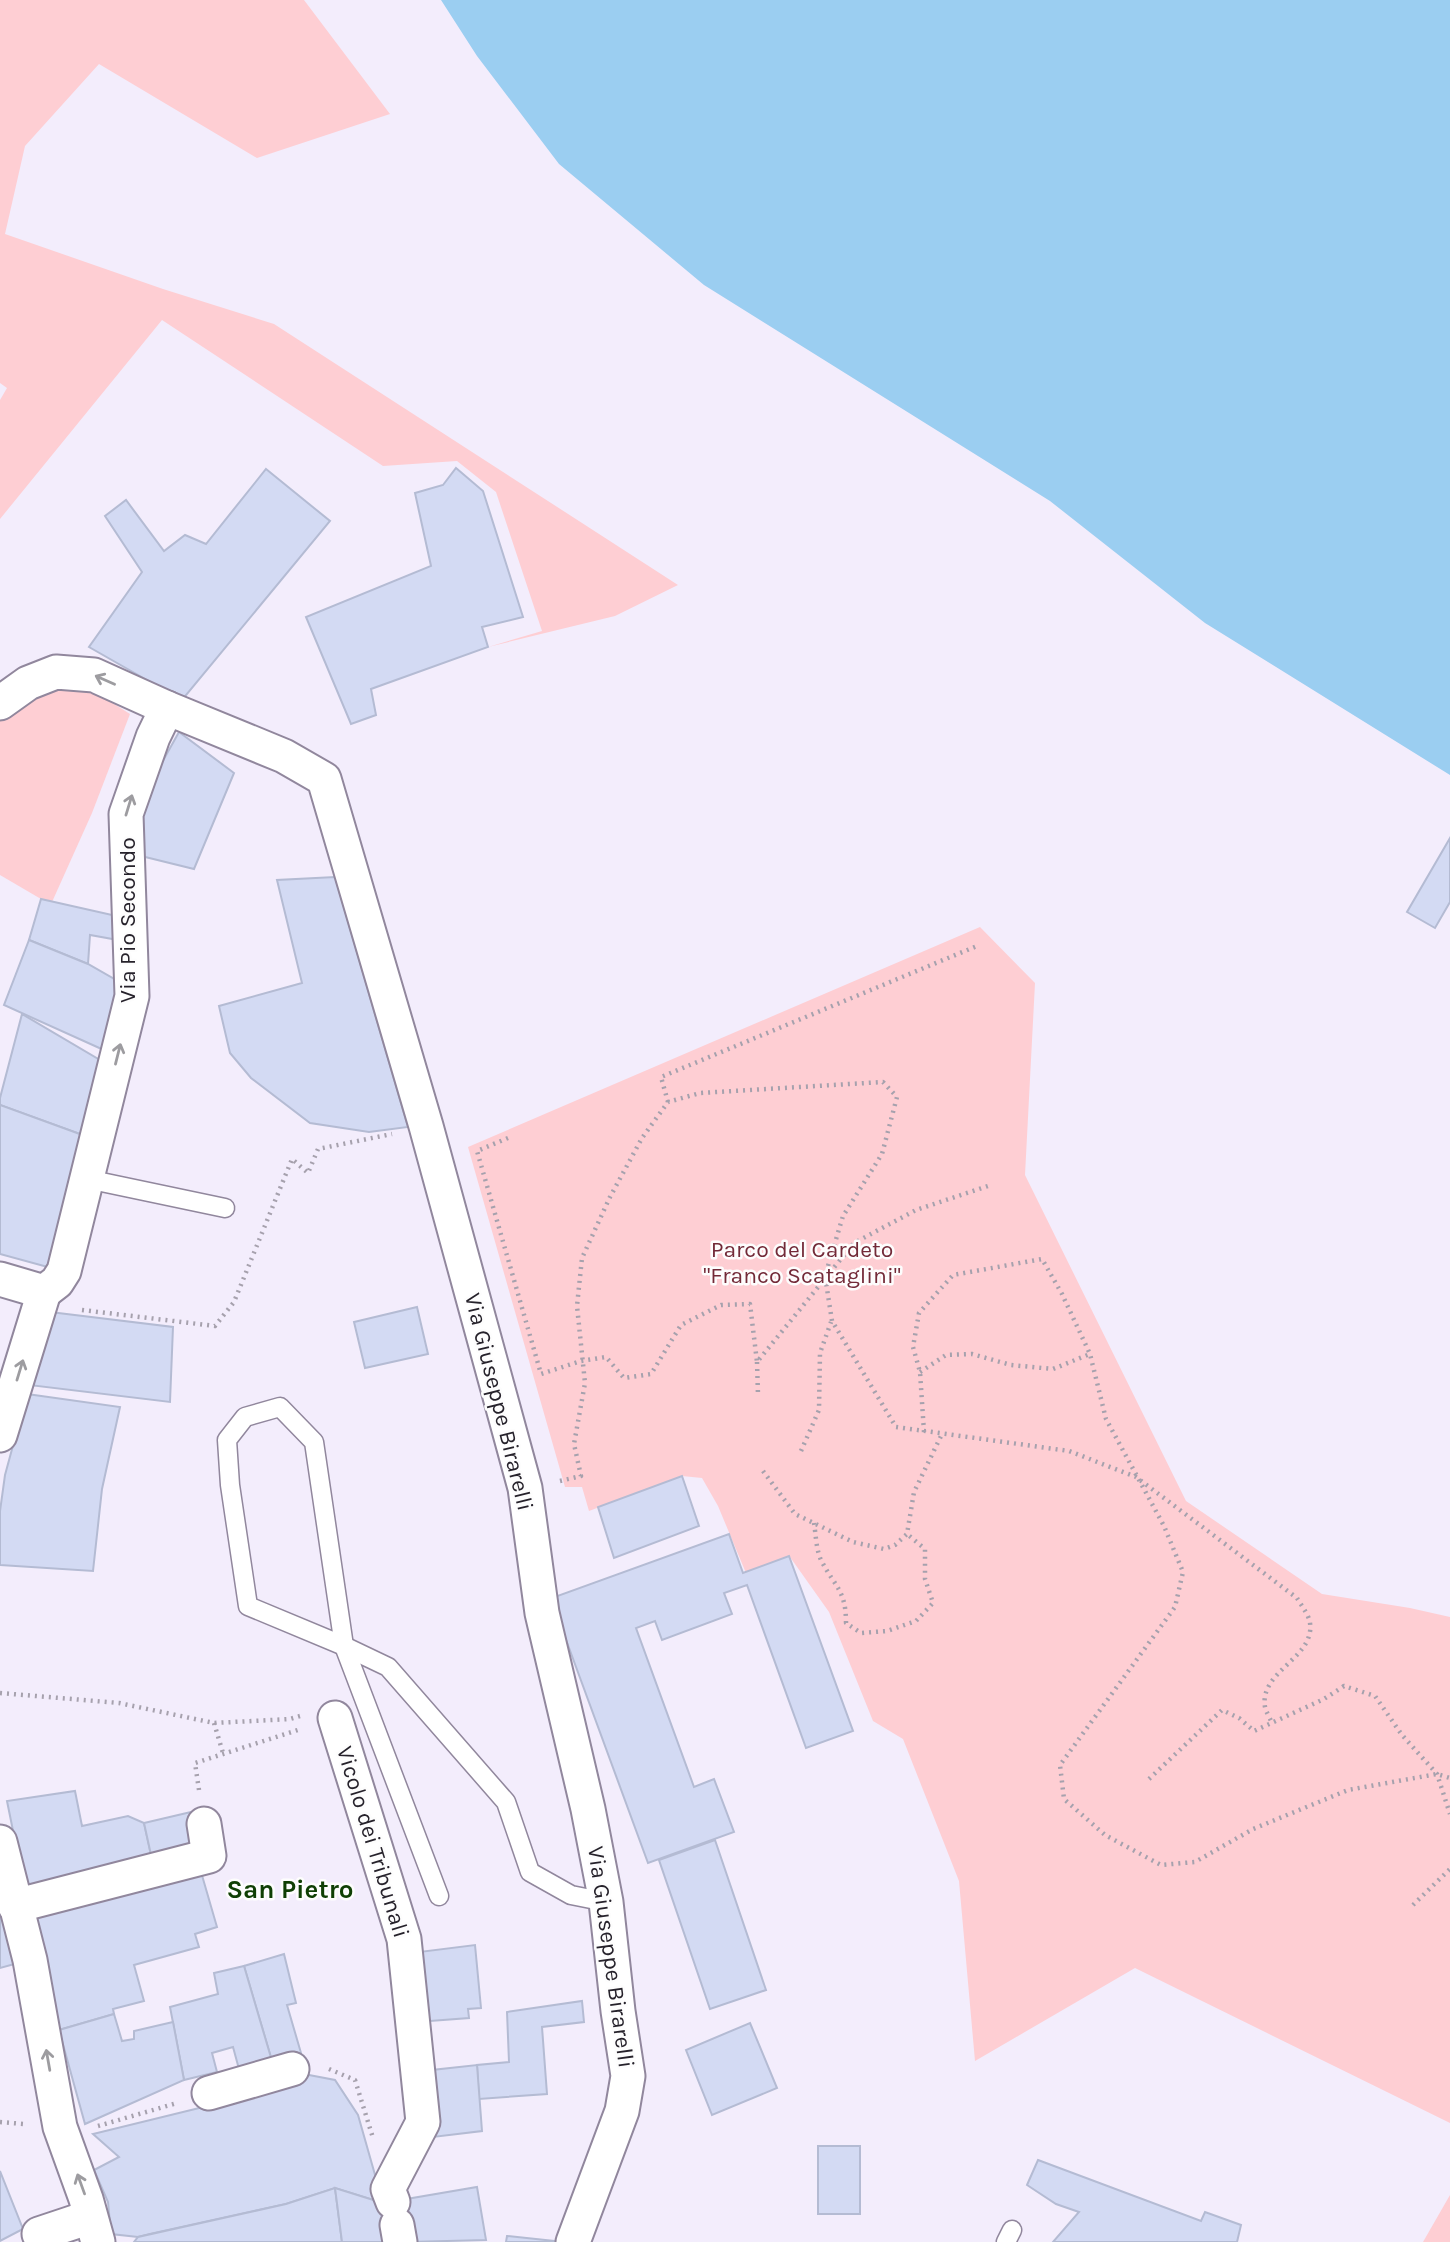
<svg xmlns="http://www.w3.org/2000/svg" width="1450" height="2242" font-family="Karla,sans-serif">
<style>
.green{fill:#feced3}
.water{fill:#9bcef1}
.building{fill:#d3daf3;stroke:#b4bbd3;stroke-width:2}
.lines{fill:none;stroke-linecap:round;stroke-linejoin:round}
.lane-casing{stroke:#91879d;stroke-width:21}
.street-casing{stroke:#91879d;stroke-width:37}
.path{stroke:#a6a1ad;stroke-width:4.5;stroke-dasharray:2 5;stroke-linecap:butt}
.lane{stroke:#fff;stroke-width:18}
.street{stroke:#fff;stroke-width:33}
.oneway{stroke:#9d9ca0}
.labels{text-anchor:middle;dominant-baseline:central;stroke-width:5;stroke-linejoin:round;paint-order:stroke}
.street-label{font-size:23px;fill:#26222b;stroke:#fdfdfd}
.park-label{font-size:23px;fill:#732a38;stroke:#fdfdfd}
.quarter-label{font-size:26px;font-weight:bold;fill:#0f3f04;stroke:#fdfdfd}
</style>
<rect width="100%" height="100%" fill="#f3edfc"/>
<!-- green -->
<g class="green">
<polygon points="0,0 304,0 390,114 257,158 99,64 25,146 5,234 163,289 274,324 678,585 615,616 488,647 542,631 496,492 457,461 383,466 162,320 0,519 0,400 7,388 0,383"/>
<polygon points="81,683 130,714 92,813 52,902 41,899 0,875 0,719 19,698"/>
<polygon points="980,927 1035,983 1025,1175 1186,1501 1322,1594 1410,1608 1450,1617 1450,2123 1135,1968 975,2061 959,1881 903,1739 873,1721 829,1612 790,1557 746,1573 718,1506 702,1478 682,1476 589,1511 582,1487 565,1487 468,1147"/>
<polygon points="1450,2195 1450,2242 1423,2242"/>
</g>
<!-- water -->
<polygon class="water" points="441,0 1450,0 1450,775 1205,623 1050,501 704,285 559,164 477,56"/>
<!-- building -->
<g class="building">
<polygon points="456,468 483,491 523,617 482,627 488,647 371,689 376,715 351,724 306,617 431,566 415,493 443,485"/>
<polygon points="266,469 330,521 182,700 89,647 142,572 105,516 126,500 164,551 185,535 206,544"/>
<polygon points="179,732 234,773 194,869 133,854 145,804 155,775"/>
<polygon points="1450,838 1450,902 1435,928 1407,912"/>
<polygon points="335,877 408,1127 369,1132 310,1123 251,1078 230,1053 219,1006 302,983 277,880"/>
<polygon points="41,899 121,917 118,940 90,935 88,964 29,940"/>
<polygon points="29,940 88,964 123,984 106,1051 4,1005"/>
<polygon points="22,1014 105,1063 88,1137 0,1105 0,1098"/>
<polygon points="0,1105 88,1137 55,1269 0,1254"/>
<polygon points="417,1307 428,1354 365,1368 354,1322"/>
<polygon points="50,1312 173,1327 170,1402 29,1385"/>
<polygon points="27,1394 120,1407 102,1489 93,1571 0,1565 0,1511 5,1475"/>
<polygon points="682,1476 699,1526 614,1558 598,1507"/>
<polygon points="729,1534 743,1573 789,1556 853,1731 806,1748 747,1585 724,1593 732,1614 662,1640 655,1621 636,1628 694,1787 714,1779 734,1832 648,1863 565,1637 562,1639 549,1599"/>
<polygon points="75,1791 82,1826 128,1816 144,1823 153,1864 27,1900 7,1801"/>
<polygon points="191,1812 197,1848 153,1864 144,1823"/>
<polygon points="715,1840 766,1990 710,2009 659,1860"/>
<polygon points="199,1865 217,1927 195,1934 199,1947 134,1965 144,2001 113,2009 114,2014 59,2030 28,1916"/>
<polygon points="0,1896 18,1963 0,1968"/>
<polygon points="475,1945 481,2008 468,2009 469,2018 417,2022 411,1953"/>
<polygon points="284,1954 296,2003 287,2005 301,2053 272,2061 244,1966"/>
<polygon points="244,1966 272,2061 239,2069 233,2047 212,2053 217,2072 184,2080 170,2007 218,1994 214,1973"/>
<polygon points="582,2001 584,2022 542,2027 547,2094 479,2099 477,2065 509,2062 507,2012"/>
<polygon points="114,2014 122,2041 134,2039 134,2031 173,2022 184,2080 85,2124 59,2030"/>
<polygon points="750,2023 777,2088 712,2115 686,2050"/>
<polygon points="477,2065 482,2131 433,2137 423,2071"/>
<polygon points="309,2075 335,2080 358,2115 383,2203 335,2188 286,2204 150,2234 138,2237 111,2234 108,2202 94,2170 119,2157 93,2134 232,2100 231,2095"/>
<rect x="818" y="2146" width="42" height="68"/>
<polygon points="1038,2160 1201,2221 1205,2212 1241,2225 1237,2242 1053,2242 1079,2212 1056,2204 1027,2185"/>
<polygon points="0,2171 23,2229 0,2241"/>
<polygon points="477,2187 486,2240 408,2242 383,2203"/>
<polygon points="335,2188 342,2242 134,2242 138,2237 286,2204"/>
<polygon points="335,2188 383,2203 390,2242 342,2242"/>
<polygon points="507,2236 564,2242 506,2242"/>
</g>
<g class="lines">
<!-- lane casing -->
<g class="lane-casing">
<g id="lane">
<polyline points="87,1179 225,1208"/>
<polygon points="280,1407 314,1442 344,1646 248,1606 230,1485 227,1440 245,1417"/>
<polyline points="344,1646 388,1667 506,1802 530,1872 571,1895 606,1902"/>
<polyline points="344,1646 439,1896"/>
<polyline points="1006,2242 1012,2230"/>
</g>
</g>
<!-- street casing -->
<g class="street-casing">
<g id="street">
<polyline points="0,703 28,683 56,672 94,675 167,708 284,756 324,779 426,1126 525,1488 542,1613 588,1809 606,1902 618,2011 628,2076 622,2111 573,2242"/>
<polyline points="0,1279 44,1292"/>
<polyline points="44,1292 57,1282 64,1271 132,996 126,814 153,737 167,708"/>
<polyline points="0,1435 44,1292"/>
<polyline points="335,1718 404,1939 423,2122 388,2189 393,2202"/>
<polyline points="0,1842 30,1960 60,2127 86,2199 98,2242"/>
<polyline points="15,1906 209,1856 204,1824"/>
<polyline points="209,2093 292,2069"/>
<polyline points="397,2225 400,2242"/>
<polyline points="39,2234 90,2217"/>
</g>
</g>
<!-- path -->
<g class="path">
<polyline points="668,1102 661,1077 977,946"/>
<polyline points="508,1138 477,1151 541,1374 581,1361 606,1357 624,1378 651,1374 681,1325 721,1305 750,1304 757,1362 854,1243 916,1210 991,1185"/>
<polyline points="82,1310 215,1326 234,1302 292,1159 308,1173 318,1149 392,1134"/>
<polyline points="757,1362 758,1395"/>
<polyline points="920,1372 946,1355 972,1354 1011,1365 1053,1369 1090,1354"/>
<polyline points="924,1432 920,1372 913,1347 919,1313 953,1275 1042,1259 1062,1294 1090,1354 1106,1419 1164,1526 1183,1572 1175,1607 1060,1765 1064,1799 1105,1835 1161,1865 1195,1862 1253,1829 1348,1790 1437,1774 1450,1778"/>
<polyline points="801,1451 819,1410 820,1353 831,1322"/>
<polyline points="763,1471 795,1514 853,1542 884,1549 895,1545 907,1534 914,1492 942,1434"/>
<path d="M560 1481 581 1476 574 1444 585 1383 577 1306 582 1258 610 1197 642 1138 668 1102 700 1093 883 1082 897 1097 882 1154 843 1216 825 1276 832 1321 896 1427 1069 1451 1136 1477 1297 1598C1301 1605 1309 1615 1310 1623 1315 1658 1259 1671 1265 1707 1266 1712 1270 1718 1272 1723"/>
<path d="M814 1523C816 1535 816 1551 822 1562 836 1588 846 1591 846 1623L861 1633 887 1631 916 1621 933 1603 925 1579V1549L907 1534"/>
<polyline points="0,1693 119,1703 214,1723 290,1719 300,1716"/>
<polyline points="214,1723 223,1753"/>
<polyline points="1149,1779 1222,1710 1239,1718 1254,1731 1324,1699 1344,1686 1375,1696 1402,1735 1437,1774 1450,1814"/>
<polyline points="199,1790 195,1763 301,1729"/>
<polyline points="1413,1905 1450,1869"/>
<polyline points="329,2069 355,2080 373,2138"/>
<polyline points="0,2122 24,2124"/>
<polyline points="98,2126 177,2103"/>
</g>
<!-- lane -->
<use href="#lane" class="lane"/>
<!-- street -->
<use href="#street" class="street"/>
</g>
<!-- one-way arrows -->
<defs><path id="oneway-shaft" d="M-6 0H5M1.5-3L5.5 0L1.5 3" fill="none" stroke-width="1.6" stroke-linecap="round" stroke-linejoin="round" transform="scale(1.75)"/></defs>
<g class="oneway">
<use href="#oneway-shaft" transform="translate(105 680) rotate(-156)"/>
<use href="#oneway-shaft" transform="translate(129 805) rotate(-73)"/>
<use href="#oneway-shaft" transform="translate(118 1054) rotate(-76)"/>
<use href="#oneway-shaft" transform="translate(20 1370) rotate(-73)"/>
<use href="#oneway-shaft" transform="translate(48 2060) rotate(-100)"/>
<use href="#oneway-shaft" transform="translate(81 2184) rotate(-110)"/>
</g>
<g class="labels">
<!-- street labels -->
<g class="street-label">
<text transform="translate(127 920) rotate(-90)">Via Pio Secondo</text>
<text transform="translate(499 1402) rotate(76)">Via Giuseppe Birarelli</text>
<text transform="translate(373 1842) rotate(73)">Vicolo dei Tribunali</text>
<text transform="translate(611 1957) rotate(82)">Via Giuseppe Birarelli</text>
</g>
<!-- park labels -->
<g class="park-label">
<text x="802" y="1249">Parco del Cardeto<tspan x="802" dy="26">"Franco Scataglini"</tspan></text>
</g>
<!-- quarter labels -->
<g class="quarter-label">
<text x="290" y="1889">San Pietro</text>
</g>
</g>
</svg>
